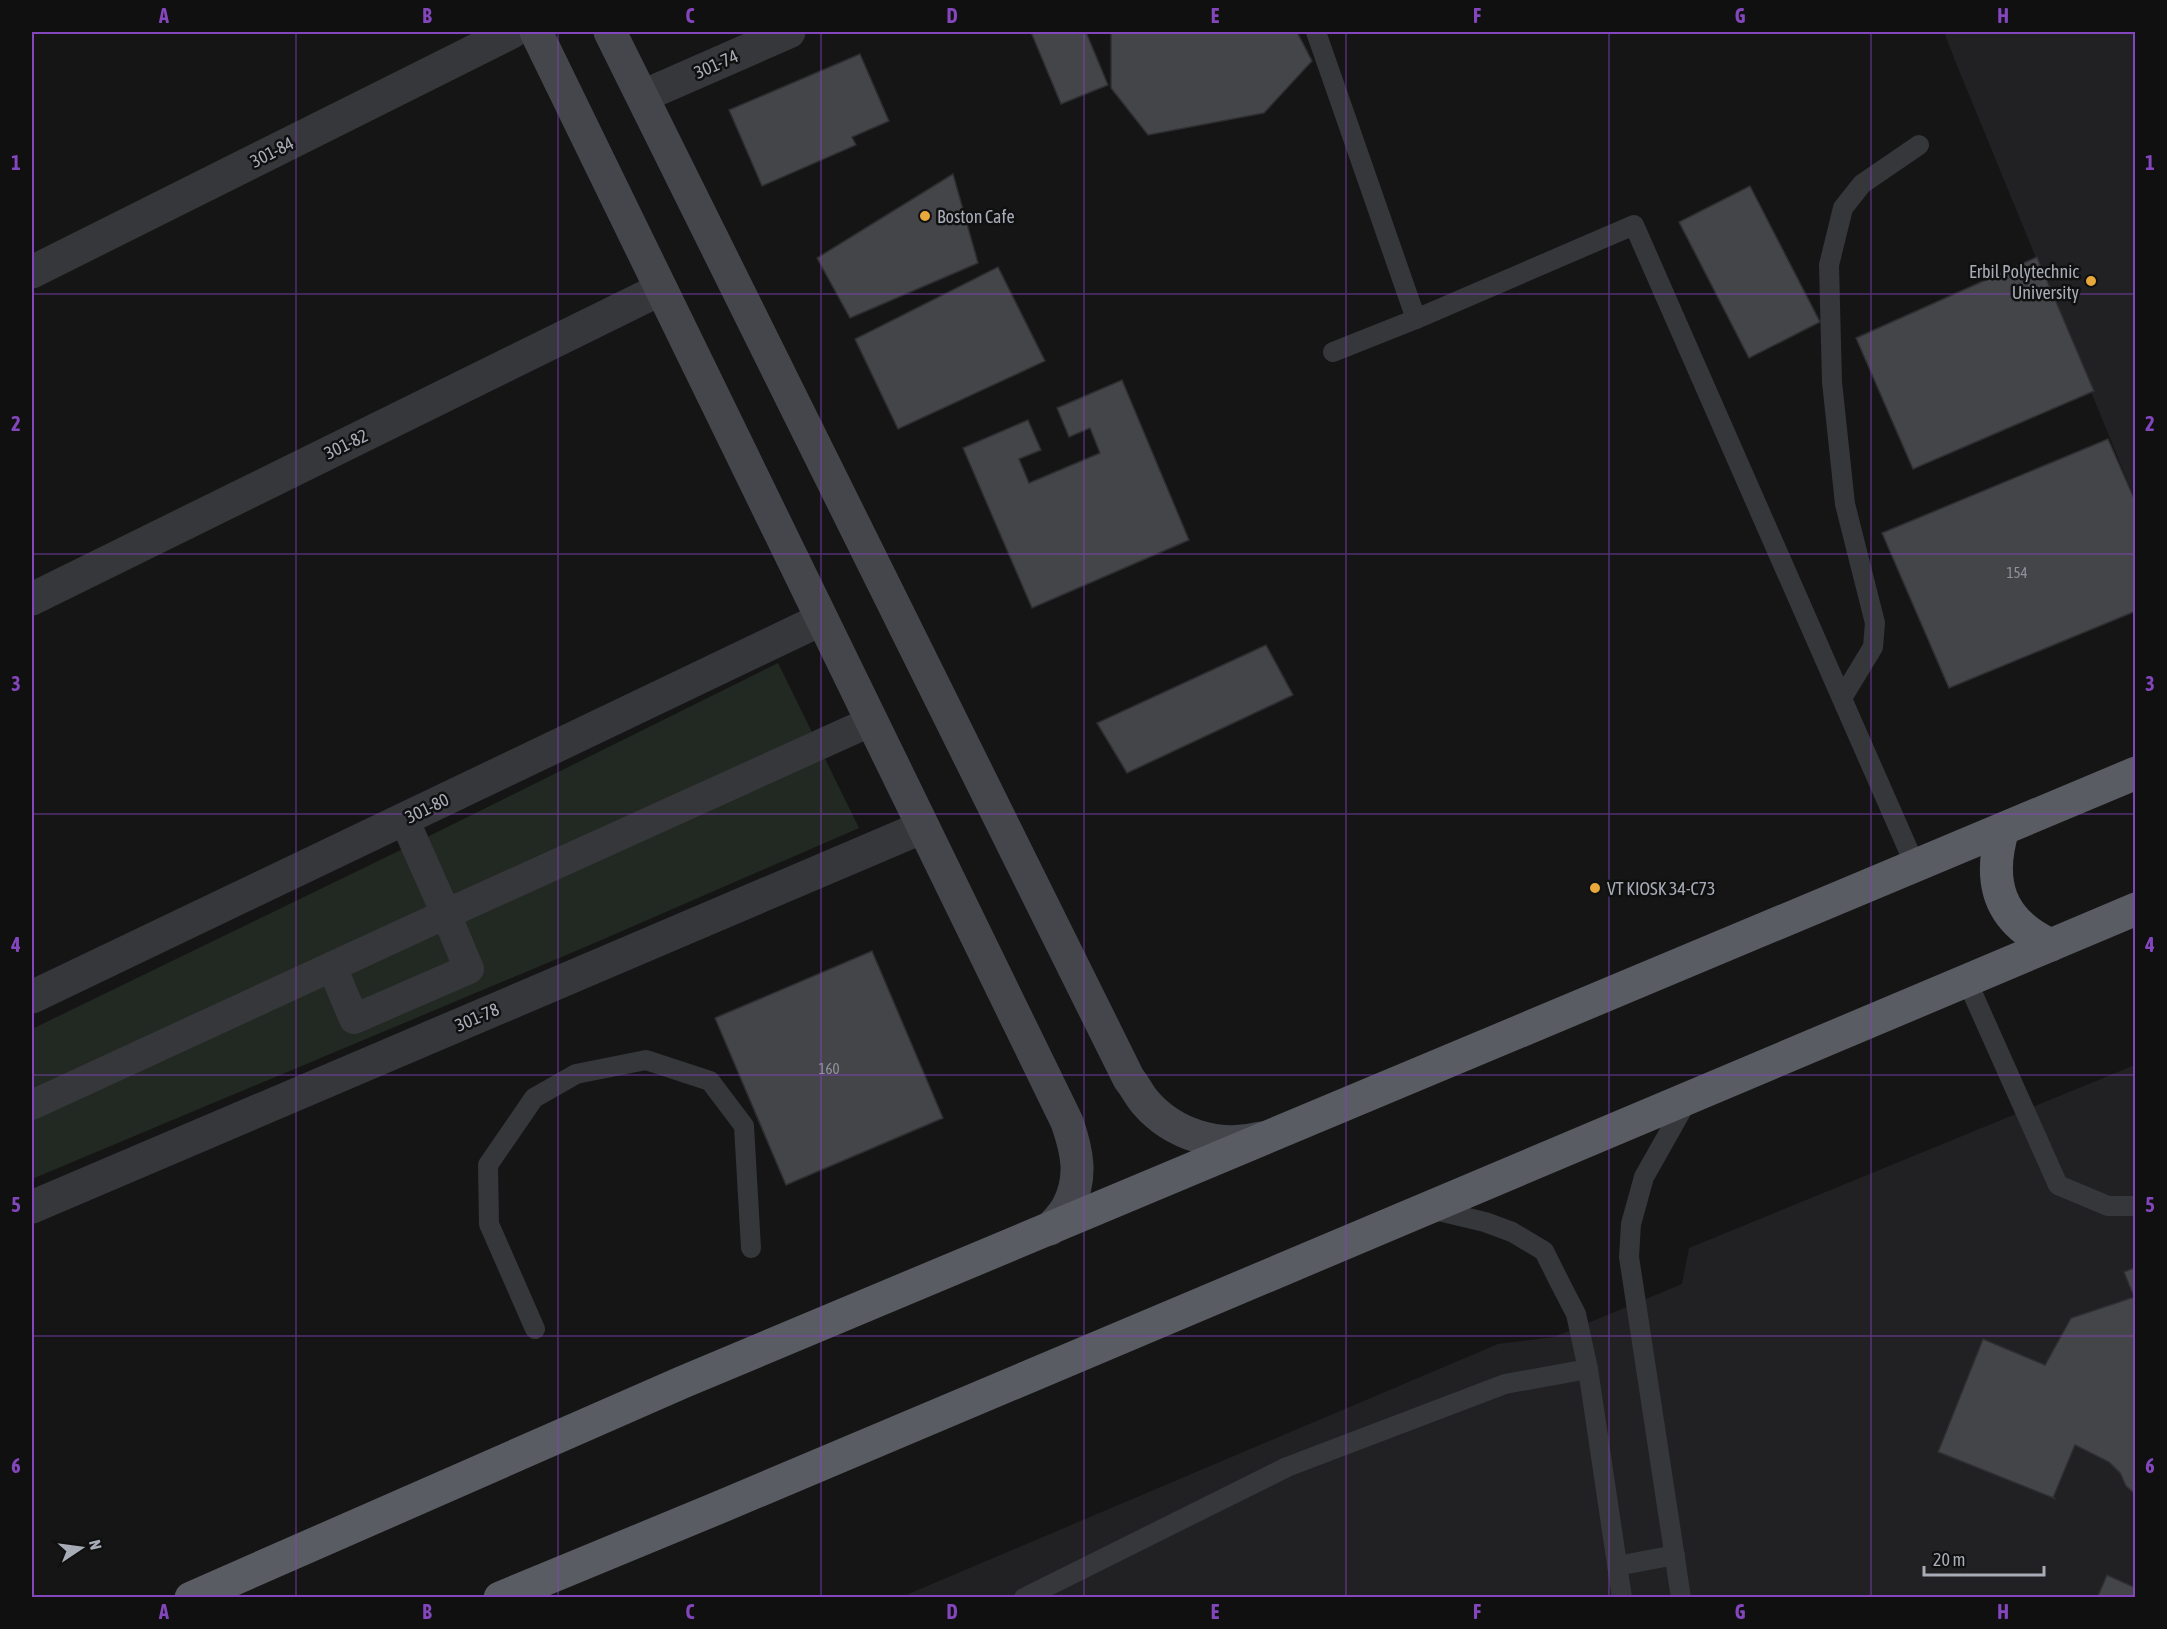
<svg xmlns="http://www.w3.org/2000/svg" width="2167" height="1629" font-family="'Asap Condensed',sans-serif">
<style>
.built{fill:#212123}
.green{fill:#212922}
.building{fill:#444549;stroke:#2f2f32;stroke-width:1.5}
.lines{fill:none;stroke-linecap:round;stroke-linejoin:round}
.service{stroke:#36373b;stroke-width:20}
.pedestrian{stroke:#36373b;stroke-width:30}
.minor{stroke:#36373b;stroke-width:33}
.secondary{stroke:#44464b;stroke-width:33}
.trunk{stroke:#5a5c63;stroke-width:33}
.grid{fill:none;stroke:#8446bd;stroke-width:1.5;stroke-opacity:0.55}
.poi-dot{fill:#e8a83b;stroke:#101011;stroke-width:2}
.labels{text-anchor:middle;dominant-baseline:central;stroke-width:5;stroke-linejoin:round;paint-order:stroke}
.number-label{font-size:15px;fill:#8e929b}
.street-label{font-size:18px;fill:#a7acb6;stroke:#101011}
.poi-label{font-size:18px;fill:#a7acb6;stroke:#101011;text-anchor:start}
.neatline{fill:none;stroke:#8446bd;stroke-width:2}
.grid-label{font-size:20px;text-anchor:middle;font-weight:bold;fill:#8446bd}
</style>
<rect width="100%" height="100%" fill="#151516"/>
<!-- built -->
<g class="built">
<polygon points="1944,32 2135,32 2135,499 1956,63"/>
<polygon points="2135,1065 2135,1597 899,1598 1498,1344 1554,1337 1682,1284 1689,1248"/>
</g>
<!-- green -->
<polygon class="green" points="778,663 859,828 583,948 32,1179 32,1029 415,843"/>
<!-- building -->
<g class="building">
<polygon points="1031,32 1086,32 1108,85 1061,104"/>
<polygon points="1111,32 1297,32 1312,61 1264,113 1148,135 1111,88"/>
<polygon points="860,54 889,121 852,137 856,145 762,186 729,110"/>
<polygon points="953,174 978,263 850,318 817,258"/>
<polygon points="1750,186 1820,322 1749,358 1679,222"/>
<polygon points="2037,257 2094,391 1913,469 1856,338"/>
<polygon points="998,267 1045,361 898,429 855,339"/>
<polygon points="1122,380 1189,540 1032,608 963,448 1028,420 1041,450 1019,459 1029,483 1100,453 1090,428 1069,437 1057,408"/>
<polygon points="2108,439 2136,503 2136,611 1949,688 1882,533"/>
<polygon points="1266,645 1293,695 1127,773 1097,723"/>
<polygon points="872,951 943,1118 786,1185 715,1018"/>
<polygon points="2136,1267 2136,1495 2126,1486 2120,1473 2109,1462 2075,1445 2053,1498 2056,1499 1938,1452 1983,1339 2045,1365 2071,1318 2134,1297 2124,1272"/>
<polygon points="2107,1575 2136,1588 2136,1598 2097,1598"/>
</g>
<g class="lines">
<!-- service -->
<g class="service">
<polyline points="1316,32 1416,319 1634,225 1915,865"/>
<polyline points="1333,352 1416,319"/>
<polyline points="1842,698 1873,647 1875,623 1845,504 1832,382 1829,265 1843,208 1862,184 1919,145"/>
<polyline points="1967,981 2058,1185 2108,1206 2136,1206"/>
<polyline points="1430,1209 1485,1222 1512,1232 1544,1251 1560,1283 1576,1314 1588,1369 1622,1598"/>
<polyline points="535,1329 489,1224 488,1165 534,1098 576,1074 646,1060 710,1081 744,1126 751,1248"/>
<polyline points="1617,1566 1675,1555"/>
<polyline points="1024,1598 1287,1467 1505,1384 1588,1369"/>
<polyline points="1681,1598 1629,1257 1631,1224 1644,1177 1688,1099"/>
</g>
<!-- pedestrian -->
<g class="pedestrian">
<polyline points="404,819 446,914 872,721"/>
<polyline points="32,1105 446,914 469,969 354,1019 332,967"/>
</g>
<!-- minor -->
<g class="minor">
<polyline points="643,96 789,32"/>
<polyline points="32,272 512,32"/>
<polyline points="32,599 661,289"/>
<polyline points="32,997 822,619"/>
<polyline points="32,1207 923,827"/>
</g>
<!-- secondary -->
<g class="secondary">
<path d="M536 32 1067 1122C1077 1151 1083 1177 1068 1206 1064 1214 1056 1222 1050 1229"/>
<path d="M610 32 1129 1079C1135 1086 1139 1095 1145 1102 1173 1135 1220 1149 1261 1138"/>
</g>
<!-- trunk -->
<g class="trunk">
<path d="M2003 829C1987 882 1999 921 2051 945"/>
<polyline points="191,1598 683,1382 2136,773"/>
<polyline points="500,1598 720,1507 2136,909"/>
</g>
</g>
<!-- grid -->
<path class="grid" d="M296 32V1598M558 32V1598M821 32V1598M1084 32V1598M1346 32V1598M1609 32V1598M1871 32V1598M32 294H2136M32 554H2136M32 814H2136M32 1075H2136M32 1336H2136"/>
<!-- markers -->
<g class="poi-dot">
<circle cx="925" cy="216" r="6"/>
<circle cx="2091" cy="281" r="6"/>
<circle cx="1595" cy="888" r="6"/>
</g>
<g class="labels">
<!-- number labels -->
<g class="number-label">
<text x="2017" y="572">154</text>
<text x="829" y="1068">160</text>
</g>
<!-- street labels -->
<g class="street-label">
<text transform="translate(716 64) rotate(-24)">301-74</text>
<text transform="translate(272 152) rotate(-27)">301-84</text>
<text transform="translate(346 444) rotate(-26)">301-82</text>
<text transform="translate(427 808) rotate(-26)">301-80</text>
<text transform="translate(477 1017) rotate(-23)">301-78</text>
</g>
<!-- poi labels -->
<g class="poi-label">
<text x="937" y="216">Boston Cafe</text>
<text x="2079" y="271" text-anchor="end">Erbil Polytechnic<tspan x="2079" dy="21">University</tspan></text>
<text x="1607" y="888">VT KIOSK 34-C73</text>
</g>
</g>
<!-- border -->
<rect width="2167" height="1629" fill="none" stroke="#101011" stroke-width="66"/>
<!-- north arrow -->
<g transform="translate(81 1548) rotate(77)" stroke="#101011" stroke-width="4.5" paint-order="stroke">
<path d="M0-4.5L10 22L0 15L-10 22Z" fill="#a7acb6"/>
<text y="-9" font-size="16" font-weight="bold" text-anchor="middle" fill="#a7acb6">N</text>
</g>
<!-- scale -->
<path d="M1924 1566v9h120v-9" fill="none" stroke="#a7acb6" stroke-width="3"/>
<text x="1933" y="1566" font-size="18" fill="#a7acb6" stroke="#101011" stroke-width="4.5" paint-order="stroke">20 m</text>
<rect x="33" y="33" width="2101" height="1563" class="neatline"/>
<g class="grid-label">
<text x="164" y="23">A</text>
<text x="427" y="23">B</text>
<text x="690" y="23">C</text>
<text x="952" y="23">D</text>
<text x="1215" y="23">E</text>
<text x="1477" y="23">F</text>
<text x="1740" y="23">G</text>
<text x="2003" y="23">H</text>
<text x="16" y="170">1</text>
<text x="2150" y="170">1</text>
<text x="16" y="431">2</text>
<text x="2150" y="431">2</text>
<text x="16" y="691">3</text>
<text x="2150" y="691">3</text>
<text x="16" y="952">4</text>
<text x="2150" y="952">4</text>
<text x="16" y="1212">5</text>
<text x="2150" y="1212">5</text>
<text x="16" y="1473">6</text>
<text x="2150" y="1473">6</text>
<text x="164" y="1619">A</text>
<text x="427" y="1619">B</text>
<text x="690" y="1619">C</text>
<text x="952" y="1619">D</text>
<text x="1215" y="1619">E</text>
<text x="1477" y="1619">F</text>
<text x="1740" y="1619">G</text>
<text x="2003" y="1619">H</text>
</g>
</svg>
